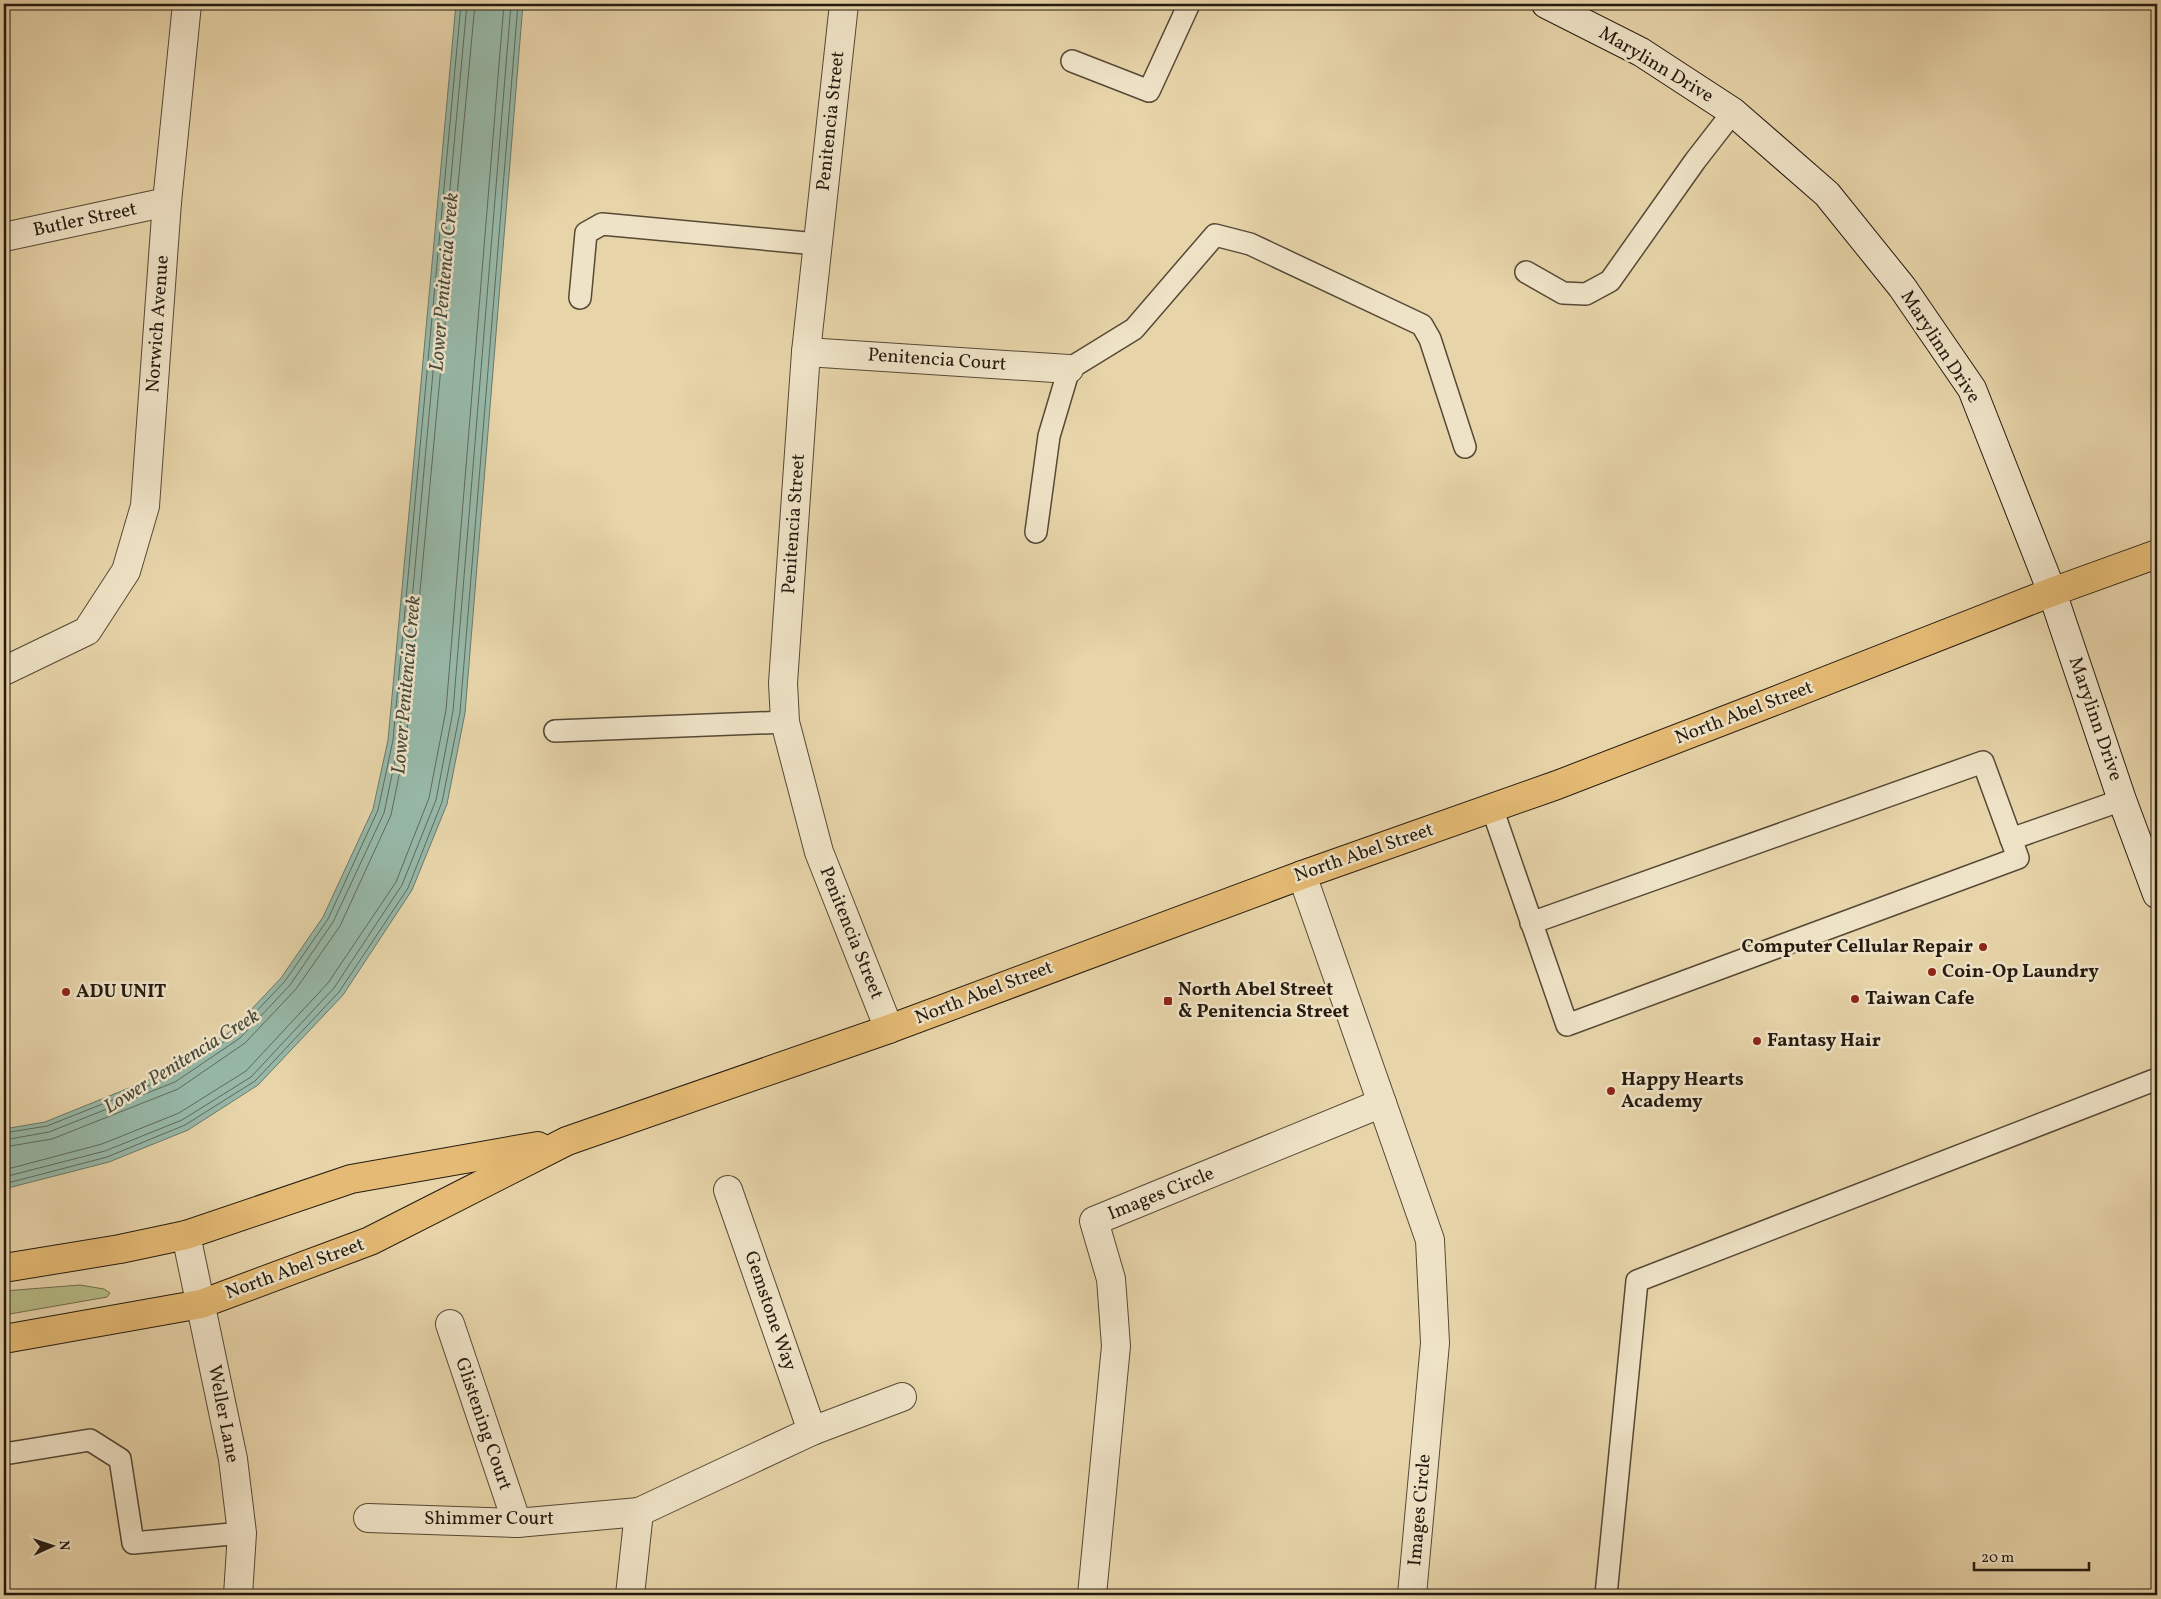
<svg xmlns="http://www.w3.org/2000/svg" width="2161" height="1599" font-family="Vollkorn,serif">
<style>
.green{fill:#b7bc87;stroke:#6e6c4c}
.water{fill:#97b8a8;stroke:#69796b}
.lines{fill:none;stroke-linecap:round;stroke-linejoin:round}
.shore{stroke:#5e6a5c;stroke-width:1}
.lane-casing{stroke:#564936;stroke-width:24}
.street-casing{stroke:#564936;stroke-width:30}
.secondary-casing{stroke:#251b10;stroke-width:30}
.primary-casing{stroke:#251b10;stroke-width:30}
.lane{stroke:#efe3c7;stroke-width:21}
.street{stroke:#efe3c7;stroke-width:28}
.secondary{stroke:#efe3c7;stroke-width:28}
.primary{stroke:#e4ba74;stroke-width:28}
.poi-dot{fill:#8f2418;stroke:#efe3c7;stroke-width:2}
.labels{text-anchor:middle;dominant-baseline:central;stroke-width:5;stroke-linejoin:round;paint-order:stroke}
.street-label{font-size:19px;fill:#251b10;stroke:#efe3c7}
.poi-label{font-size:19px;font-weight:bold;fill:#251b10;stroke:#efe3c7;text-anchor:start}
.water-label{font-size:20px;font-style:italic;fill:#474a3e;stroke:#efe3c7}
</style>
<rect width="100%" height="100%" fill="#e7d4a9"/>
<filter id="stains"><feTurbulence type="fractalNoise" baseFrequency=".004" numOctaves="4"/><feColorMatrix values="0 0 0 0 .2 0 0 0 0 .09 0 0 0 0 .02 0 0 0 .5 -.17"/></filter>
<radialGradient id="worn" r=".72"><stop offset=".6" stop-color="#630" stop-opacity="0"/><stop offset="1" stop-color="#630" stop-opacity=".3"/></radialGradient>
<!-- green -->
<polygon class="green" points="80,1285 104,1289 110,1293 107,1297 4,1315 4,1291"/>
<!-- water -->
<polygon class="water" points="456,4 523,4 465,713 447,804 412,890 343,995 258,1085 188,1130 109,1162 4,1189 4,1129 45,1122 171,1071 231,1031 281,978 323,917 373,809 388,740"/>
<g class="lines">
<!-- shore -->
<g class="shore">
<polyline points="4,1133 47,1126 173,1076 235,1034 285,981 328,919 378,810 393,740 461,4"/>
<polyline points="4,1140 49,1132 175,1082 240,1038 290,985 333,922 384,813 399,741 467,4"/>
<polyline points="4,1147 52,1139 178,1089 245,1043 296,989 340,926 391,815 406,741 475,4"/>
<polyline points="4,1170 102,1144 179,1113 246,1071 328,983 396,882 429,798 446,710 504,4"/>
<polyline points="4,1177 105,1151 182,1120 251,1077 334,988 402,885 436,800 453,711 511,4"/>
<polyline points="4,1184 107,1157 185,1125 255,1081 339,992 408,888 442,802 460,712 518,4"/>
</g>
<!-- lane casing -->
<g class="lane-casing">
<g id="lane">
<polyline points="1072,61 1149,91 1189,4"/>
<polyline points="1526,272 1563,293 1586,294 1610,281 1695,161 1733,112"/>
<polyline points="580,298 586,233 602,224 817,244"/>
<polyline points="1036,532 1049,436 1069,369 1134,329 1215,235 1250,244 1422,325 1430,339 1465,447"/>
<polyline points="555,731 785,722"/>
<polyline points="1492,808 1567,1025 2018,858 1983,762 1531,923"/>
<polyline points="2011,839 2122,800"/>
<polyline points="4,1454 90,1440 120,1459 133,1543 242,1533"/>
<polyline points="1606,1595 1637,1281 2157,1079"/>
</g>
</g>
<!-- street casing -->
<g class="street-casing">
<g id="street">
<polyline points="844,4 806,352 783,683 785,722 819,852 889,1029"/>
<polyline points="4,237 167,202"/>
<polyline points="806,352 1069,369"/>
<polyline points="4,671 87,631 126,571 145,506 167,202 187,4"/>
<polyline points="1302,875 1430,1240 1435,1343 1412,1595"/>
<polyline points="728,1190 812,1431"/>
<polyline points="186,1235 233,1459 242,1533 238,1595"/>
<polyline points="450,1324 517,1523"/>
<polyline points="368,1518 517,1523 639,1512 812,1431 902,1397"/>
<polyline points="630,1595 639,1512"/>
<polyline points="1092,1595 1116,1346 1111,1279 1094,1221 1382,1103"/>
</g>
</g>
<!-- secondary casing -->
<g class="secondary-casing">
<polyline id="secondary" points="1546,4 1641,52 1733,112 1827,194 1902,287 1972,389 2052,592 2122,800 2157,894"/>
</g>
<!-- primary casing -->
<g class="primary-casing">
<g id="primary">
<polyline points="4,1268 120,1249 186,1235 351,1179 538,1146"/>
<polyline points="4,1339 201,1304 370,1241 567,1141 889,1029 1302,875 1557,785 1772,702 2052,592 2157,554"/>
</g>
</g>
<!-- lane -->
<use href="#lane" class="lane"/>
<!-- street -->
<use href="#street" class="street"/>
<!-- secondary -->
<use href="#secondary" class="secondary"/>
<!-- primary -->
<use href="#primary" class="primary"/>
</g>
<!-- markers -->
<g class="poi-dot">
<circle cx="1983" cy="947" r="5"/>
<circle cx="1932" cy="972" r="5"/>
<circle cx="66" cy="992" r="5"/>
<circle cx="1855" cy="999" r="5"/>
<rect x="1163" y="996" width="10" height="10" rx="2.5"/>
<circle cx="1757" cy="1041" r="5"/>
<circle cx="1611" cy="1091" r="5"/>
</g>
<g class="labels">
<!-- street labels -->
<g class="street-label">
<text transform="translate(1656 65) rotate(31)">Marylinn Drive</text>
<text transform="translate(831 121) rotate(-84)">Penitencia Street</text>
<text transform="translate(85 220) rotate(-12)">Butler Street</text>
<text transform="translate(158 324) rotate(-86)">Norwich Avenue</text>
<text transform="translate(1940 347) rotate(57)">Marylinn Drive</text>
<text transform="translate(937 360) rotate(4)">Penitencia Court</text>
<text transform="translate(794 524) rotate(-86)">Penitencia Street</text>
<text transform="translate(1744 713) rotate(-21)">North Abel Street</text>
<text transform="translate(2095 719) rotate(71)">Marylinn Drive</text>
<text transform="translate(1364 853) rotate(-19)">North Abel Street</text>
<text transform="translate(851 933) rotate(68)">Penitencia Street</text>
<text transform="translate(984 993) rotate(-21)">North Abel Street</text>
<text transform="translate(1161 1194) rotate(-22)">Images Circle</text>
<text transform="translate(295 1269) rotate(-20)">North Abel Street</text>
<text transform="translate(770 1311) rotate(71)">Gemstone Way</text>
<text transform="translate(223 1414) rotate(79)">Weller Lane</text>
<text transform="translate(483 1424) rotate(71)">Glistening Court</text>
<text transform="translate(1420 1510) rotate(-85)">Images Circle</text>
<text x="489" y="1519">Shimmer Court</text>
</g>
<!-- poi labels -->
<g class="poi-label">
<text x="1973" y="947" text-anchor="end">Computer Cellular Repair</text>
<text x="1942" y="972">Coin-Op Laundry</text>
<text x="1178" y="990">North Abel Street<tspan x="1178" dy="22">&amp; Penitencia Street</tspan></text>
<text x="76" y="992">ADU UNIT</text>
<text x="1865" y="999">Taiwan Cafe</text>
<text x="1767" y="1041">Fantasy Hair</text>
<text x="1621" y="1080">Happy Hearts<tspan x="1621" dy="22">Academy</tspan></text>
</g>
<!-- water labels -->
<g class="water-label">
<text transform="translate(445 282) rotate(-85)">Lower Penitencia Creek</text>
<text transform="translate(407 685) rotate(-85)">Lower Penitencia Creek</text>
<text transform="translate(182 1062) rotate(-32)">Lower Penitencia Creek</text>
</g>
</g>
<!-- margin -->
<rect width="2161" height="1599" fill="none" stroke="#e7d4a9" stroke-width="20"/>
<rect x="5" y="5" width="2151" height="1589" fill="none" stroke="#251b10" stroke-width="2.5"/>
<rect x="10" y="10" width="2141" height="1579" fill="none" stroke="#251b10"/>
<!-- north arrow -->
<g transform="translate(52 1546) rotate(87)" stroke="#efe3c7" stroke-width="4" paint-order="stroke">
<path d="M0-4L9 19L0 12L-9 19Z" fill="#251b10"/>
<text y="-8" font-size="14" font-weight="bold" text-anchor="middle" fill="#251b10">N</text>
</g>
<!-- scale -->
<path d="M1974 1562v8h115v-8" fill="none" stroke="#251b10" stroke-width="2.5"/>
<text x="1981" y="1562" font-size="15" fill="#251b10" stroke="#efe3c7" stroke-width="4" paint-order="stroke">20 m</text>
<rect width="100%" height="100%" filter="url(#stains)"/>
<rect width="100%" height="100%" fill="url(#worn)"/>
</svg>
